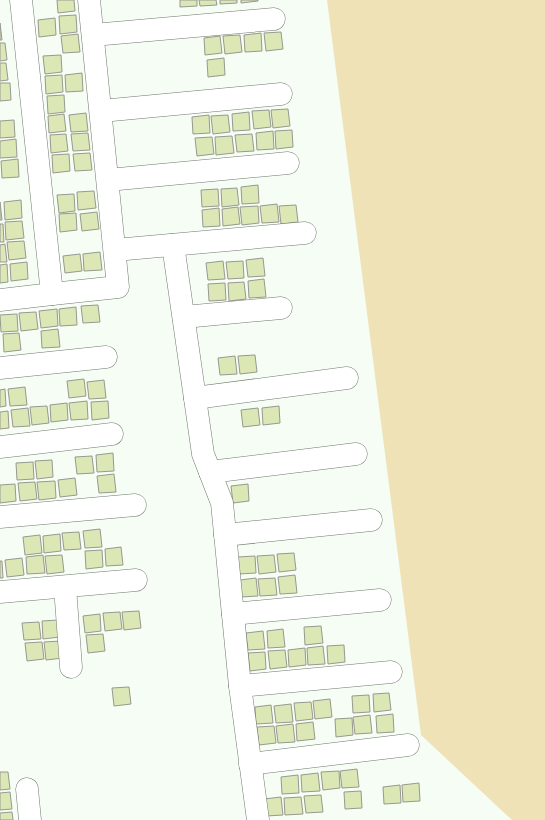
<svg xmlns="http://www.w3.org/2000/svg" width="545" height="820" font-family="'Nunito Sans',sans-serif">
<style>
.green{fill:#efe2b7}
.building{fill:#dce7b6;stroke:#97998f}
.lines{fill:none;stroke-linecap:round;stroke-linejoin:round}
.minor-casing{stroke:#717870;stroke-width:23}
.minor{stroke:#fff;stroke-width:22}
</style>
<rect width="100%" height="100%" fill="#f5fdf4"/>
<!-- green -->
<polygon class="green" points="327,0 545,0 545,820 512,820 421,735"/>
<!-- building -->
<g class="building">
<polygon points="57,0 74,0 75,11 58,13"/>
<polygon points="180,0 197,0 197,6 180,7"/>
<polygon points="199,0 216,0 217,5 200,6"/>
<polygon points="220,0 237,0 237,3 220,4"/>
<polygon points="241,0 258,0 258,1 241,3"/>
<polygon points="76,15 77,32 60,34 59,16"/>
<polygon points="55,18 56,35 39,37 38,20"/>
<polygon points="0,23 2,40 0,40"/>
<polygon points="281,32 283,49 266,51 264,33"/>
<polygon points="261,33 262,51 245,52 244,35"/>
<polygon points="78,34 80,52 63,53 61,36"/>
<polygon points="240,35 242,52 225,54 223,36"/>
<polygon points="220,36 222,53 205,55 204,38"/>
<polygon points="0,43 5,43 7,60 0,61"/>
<polygon points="61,55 62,72 45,74 43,56"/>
<polygon points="224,58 225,75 208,77 207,60"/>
<polygon points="0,63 6,63 8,80 0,81"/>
<polygon points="82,73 83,91 66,92 65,75"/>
<polygon points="62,75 63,92 46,94 45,76"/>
<polygon points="0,83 10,83 11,100 0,101"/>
<polygon points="64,95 65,112 48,114 47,96"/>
<polygon points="288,109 290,126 273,128 271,110"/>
<polygon points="269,110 271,127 254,129 252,111"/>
<polygon points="249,112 250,130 233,131 232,114"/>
<polygon points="86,113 88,131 71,132 69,115"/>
<polygon points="64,114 66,131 49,133 48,116"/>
<polygon points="209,115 210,133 193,134 192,117"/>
<polygon points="228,115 230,132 213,134 211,116"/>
<polygon points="14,120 15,137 0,138 0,121"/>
<polygon points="292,130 293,147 276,149 275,131"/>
<polygon points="273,131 274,149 257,150 256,133"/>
<polygon points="88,133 90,150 73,151 71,134"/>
<polygon points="66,134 68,151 51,153 50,135"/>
<polygon points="252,134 254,151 237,152 235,135"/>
<polygon points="232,136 234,153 216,155 215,137"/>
<polygon points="212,137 214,154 197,156 195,138"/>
<polygon points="16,139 17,157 0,158 0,141"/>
<polygon points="90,153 92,170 75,171 73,154"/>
<polygon points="69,154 70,171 53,173 52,155"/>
<polygon points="18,159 19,177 2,178 1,161"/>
<polygon points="258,185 259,203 242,204 241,187"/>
<polygon points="237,188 239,205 222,207 221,189"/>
<polygon points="218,189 219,206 202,207 201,190"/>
<polygon points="94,191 96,208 78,210 77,192"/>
<polygon points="74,194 75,211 59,213 57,195"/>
<polygon points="21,200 22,218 5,220 4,202"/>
<polygon points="0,202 2,220 0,220"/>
<polygon points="277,204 279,222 262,223 260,206"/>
<polygon points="296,205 298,222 281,224 279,206"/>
<polygon points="258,206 259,223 242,225 240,207"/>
<polygon points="238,207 240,224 223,226 222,209"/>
<polygon points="219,208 220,226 203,227 202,210"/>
<polygon points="97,212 99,229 82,231 80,214"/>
<polygon points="76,213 77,230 60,232 59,214"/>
<polygon points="22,221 24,238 6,240 5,222"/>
<polygon points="0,224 3,224 4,242 0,242"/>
<polygon points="24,241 26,258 9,260 7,242"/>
<polygon points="5,244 7,262 0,262 0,245"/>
<polygon points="100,252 102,270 84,271 83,254"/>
<polygon points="80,254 82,271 65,273 63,256"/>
<polygon points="263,258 265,276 248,277 246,260"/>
<polygon points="223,261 225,279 208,280 206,263"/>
<polygon points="243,261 244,278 228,279 226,262"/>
<polygon points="27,262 28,279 11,281 10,264"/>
<polygon points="7,264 8,282 0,283 0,265"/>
<polygon points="264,279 266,297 249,298 248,281"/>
<polygon points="244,282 246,299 229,301 228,283"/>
<polygon points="225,283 226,300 209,301 208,284"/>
<polygon points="98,305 100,322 83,323 81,306"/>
<polygon points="76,307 77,325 60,326 59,309"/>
<polygon points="57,309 58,326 41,328 39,311"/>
<polygon points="36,312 38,329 21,331 19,313"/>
<polygon points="17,314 18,331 1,332 0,315"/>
<polygon points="58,329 60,347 42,348 41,331"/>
<polygon points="19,333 21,350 4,352 3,334"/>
<polygon points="255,355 257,372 240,374 238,356"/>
<polygon points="235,356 237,374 220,375 218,358"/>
<polygon points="84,379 86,396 69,398 67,381"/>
<polygon points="104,380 106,398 89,399 87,382"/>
<polygon points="25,387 27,405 10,406 8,389"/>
<polygon points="5,389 6,406 0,407 0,390"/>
<polygon points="87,401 88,419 71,420 69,403"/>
<polygon points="108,401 109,418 92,420 91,402"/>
<polygon points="67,403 68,420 51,422 50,405"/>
<polygon points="47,406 49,423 32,425 30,407"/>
<polygon points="279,406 280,423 263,425 262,408"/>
<polygon points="28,408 30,426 13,427 11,410"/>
<polygon points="258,408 260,425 243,427 241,410"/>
<polygon points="8,411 9,428 0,429 0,412"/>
<polygon points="113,453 114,471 97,472 96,455"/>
<polygon points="92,456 94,473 77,474 75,457"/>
<polygon points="52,460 53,477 37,479 35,461"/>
<polygon points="33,462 34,479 17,480 16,463"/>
<polygon points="114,474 116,492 99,493 97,476"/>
<polygon points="75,478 77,495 60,497 58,480"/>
<polygon points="55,481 56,498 39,500 37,482"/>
<polygon points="35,482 37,499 20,501 18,483"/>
<polygon points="15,484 16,501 0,503 0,485"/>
<polygon points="248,484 249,501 233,503 231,486"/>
<polygon points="100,529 102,547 85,548 83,531"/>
<polygon points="79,532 81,549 64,550 62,533"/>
<polygon points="60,534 61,551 44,553 43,536"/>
<polygon points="40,535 42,553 25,555 23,537"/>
<polygon points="121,547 123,565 106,566 105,549"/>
<polygon points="102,550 103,567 86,569 85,551"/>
<polygon points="294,553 296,570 279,572 277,554"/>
<polygon points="43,555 45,573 27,574 26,557"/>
<polygon points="62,555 64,572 47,574 45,556"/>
<polygon points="274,555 276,572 259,574 257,556"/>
<polygon points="255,556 256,573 239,574 238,557"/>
<polygon points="22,558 24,575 7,577 5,560"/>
<polygon points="0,561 2,561 3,578 0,578"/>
<polygon points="295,575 297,593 280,594 278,577"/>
<polygon points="256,578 258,596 241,597 240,580"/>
<polygon points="275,578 277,595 260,596 258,579"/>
<polygon points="139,611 141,628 124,630 122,612"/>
<polygon points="120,612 122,629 105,631 103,613"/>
<polygon points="100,614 101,631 85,633 83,616"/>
<polygon points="59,620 60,637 43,639 42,621"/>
<polygon points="39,622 41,639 24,640 22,623"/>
<polygon points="321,626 323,643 305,645 304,627"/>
<polygon points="283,629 285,647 268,648 267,631"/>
<polygon points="263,631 265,649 248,650 246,633"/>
<polygon points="103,634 105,651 88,653 86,635"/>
<polygon points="61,641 63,658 46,660 44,642"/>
<polygon points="42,642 44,659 27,661 25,643"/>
<polygon points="344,645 345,662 328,664 327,646"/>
<polygon points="323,646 325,664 308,665 307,648"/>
<polygon points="305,648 306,665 289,667 288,650"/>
<polygon points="285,650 287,667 270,669 268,651"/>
<polygon points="265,652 266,669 250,671 248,653"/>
<polygon points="129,687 131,704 114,706 112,688"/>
<polygon points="389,693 391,710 374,712 373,694"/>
<polygon points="369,695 370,712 353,713 352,696"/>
<polygon points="330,699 332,717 315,719 313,701"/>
<polygon points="311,702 313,719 296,721 294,703"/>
<polygon points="291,704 293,722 276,723 274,706"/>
<polygon points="271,705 273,723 256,724 255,707"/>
<polygon points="393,714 394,732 377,733 376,716"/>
<polygon points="370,715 372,733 355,734 353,717"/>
<polygon points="352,718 353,735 336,737 335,719"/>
<polygon points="313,722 315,739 297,741 296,724"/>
<polygon points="293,724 295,742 278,743 276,726"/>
<polygon points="274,726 276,743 259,745 257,727"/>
<polygon points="357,769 359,787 342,788 340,771"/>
<polygon points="339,771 340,788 323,790 321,772"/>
<polygon points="0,772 8,772 10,789 0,790"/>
<polygon points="318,773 320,791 302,792 301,775"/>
<polygon points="298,775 299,793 282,794 281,777"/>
<polygon points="419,783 420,801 403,802 402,785"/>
<polygon points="400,785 401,803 384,804 383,787"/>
<polygon points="361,791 362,808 345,809 344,792"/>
<polygon points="10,792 12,809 0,810 0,793"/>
<polygon points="321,795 323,812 306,813 304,796"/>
<polygon points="281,797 283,815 266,816 264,799"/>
<polygon points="301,797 303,814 285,815 284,798"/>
<polygon points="12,812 13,820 0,820 0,813"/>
</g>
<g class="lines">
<!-- minor casing -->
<g class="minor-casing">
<g id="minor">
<polyline points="93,35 274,19"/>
<polyline points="101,111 281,94"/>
<polyline points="108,180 288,163"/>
<polyline points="173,245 203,454 222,503 240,686 258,820"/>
<polyline points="115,250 305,233"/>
<polyline points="52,294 118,287 89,0"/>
<polyline points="0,300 52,294 21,0"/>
<polyline points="184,317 281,308"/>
<polyline points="0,368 106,357"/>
<polyline points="195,398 347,378"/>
<polyline points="0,447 112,434"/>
<polyline points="210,472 356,454"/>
<polyline points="0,517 135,505"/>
<polyline points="225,535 371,520"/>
<polyline points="65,587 71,667"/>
<polyline points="0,592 136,580"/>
<polyline points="233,614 380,600"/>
<polyline points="240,686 391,672"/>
<polyline points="250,764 408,745"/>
<polyline points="27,789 30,820"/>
</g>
</g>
<!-- minor -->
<use href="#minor" class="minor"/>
</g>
</svg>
